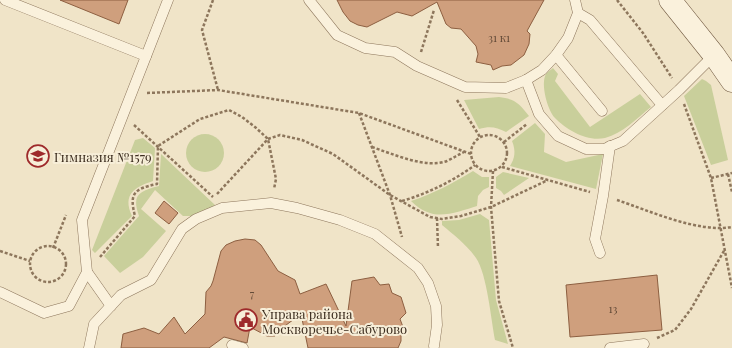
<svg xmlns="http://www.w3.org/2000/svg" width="732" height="348" font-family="'Playfair Display',serif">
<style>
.green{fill:#c9cf9b}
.building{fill:#cf9f7d;stroke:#8d5f41}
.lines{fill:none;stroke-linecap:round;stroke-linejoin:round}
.lane-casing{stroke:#8d765c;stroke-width:11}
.secondary-casing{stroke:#6f573f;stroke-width:23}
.path{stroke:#8d765c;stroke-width:2.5;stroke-dasharray:3 2;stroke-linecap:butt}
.lane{stroke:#faf1dc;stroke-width:10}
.secondary{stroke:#faf1dc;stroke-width:22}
.labels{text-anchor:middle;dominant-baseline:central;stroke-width:4;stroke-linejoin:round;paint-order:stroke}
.number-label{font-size:11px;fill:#624a37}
.poi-label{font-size:13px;fill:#3d2e20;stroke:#f7eed8;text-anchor:start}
</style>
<rect width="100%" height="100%" fill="#f0e4c8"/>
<!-- green -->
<g class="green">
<path d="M553 68 558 74 555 81 590 127 640 94 651 107C636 119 623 133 605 138 587 142 567 130 555 118 548 111 540 84 546 74 547 72 551 70 553 68Z"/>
<polygon points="702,79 706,81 711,85 728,160 711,165 684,96"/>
<path d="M499 97C515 99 519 103 529 116L506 132C496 127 490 126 479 129L464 100Z"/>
<path d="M535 123 545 134 544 152 566 162 603 154 596 189 510 166C515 158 516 151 512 141Z"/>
<circle cx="205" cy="153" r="19"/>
<path d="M143 138 155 148 153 181C135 187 122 194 132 216L95 253 92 250 135 140Z"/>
<path d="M161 154 215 205 196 216H183L155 190 141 209 166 231 143 257 120 273 104 256 139 216C131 194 140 191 159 186Z"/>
<path d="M473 171 482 177H489V187L483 190 478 196 477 206C464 210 443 218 430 213 423 211 416 206 411 201 433 194 453 183 473 171Z"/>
<polygon points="503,172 529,178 504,195 501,191 496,188 496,177"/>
<path d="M480 214 489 220 496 300 508 344 495 340C491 319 487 274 476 258 467 245 454 235 442 225V221L459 220Z"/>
</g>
<!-- building -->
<g class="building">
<polygon points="60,0 128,0 119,24"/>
<polygon points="337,0 544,0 527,31 530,34 529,44 524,55 511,65 502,66 493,70 491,65 476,62 478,54 476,46 461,29 451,28 446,24 437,2 412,16 397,12 367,27 358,25 350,21 343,12"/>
<polygon points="164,201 178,213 169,224 155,213"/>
<polygon points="245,239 255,240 261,245 278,271 295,280 300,294 326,284 346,326 352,281 374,277 380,285 389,284 392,293 401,297 406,313 400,319 403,327 401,330 401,341 398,348 308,348 301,314 278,331 275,336 267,336 250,327 247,343 224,337 209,348 121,348 123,334 144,328 159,334 174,317 185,334 205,314 206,292 211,286 213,281 221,251 226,245 235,241"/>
<polygon points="657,275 662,330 570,337 566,285"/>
</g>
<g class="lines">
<!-- lane casing -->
<g class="lane-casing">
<g id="lane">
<polyline points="5,0 146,56"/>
<polyline points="309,0 337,35 365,48 395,52 417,66 465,87 506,88 526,80 542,70 556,55 568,38 578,13 575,0"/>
<polyline points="578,13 590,20 662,105"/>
<polyline points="556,55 602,111"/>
<polyline points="526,80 539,114 558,136 586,149 604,149 623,141 679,90 714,55"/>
<polyline points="600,253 595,239 603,196 610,146"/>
<polyline points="87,272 111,306"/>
<polyline points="0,292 44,313 69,306 87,272 82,220 168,0"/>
<polyline points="232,345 243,348"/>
<polyline points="89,348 94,324 121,295 151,280 182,229 196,219 222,208 271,203 297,208 340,220 375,234 418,268 428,283 436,306 437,325 434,346"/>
<polyline points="610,348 644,344"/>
</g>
</g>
<!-- secondary casing -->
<g class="secondary-casing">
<polyline id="secondary" points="670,0 714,55 732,81"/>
</g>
<!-- path -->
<g class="path">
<polyline points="213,0 202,30 218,90"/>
<polyline points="617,0 643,33 672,78"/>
<polyline points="421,52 434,10"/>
<polyline points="147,93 218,90 359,113 471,154"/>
<polyline points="457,100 480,137"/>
<polyline points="684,104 711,178 732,288"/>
<polyline points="359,113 390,195 402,237"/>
<polyline points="134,125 213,197"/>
<circle cx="489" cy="153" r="18"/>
<polyline points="504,142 527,124"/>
<path d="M372 147C393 154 426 169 447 161 453 158 458 155 464 152"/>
<polyline points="502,167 590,192"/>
<polyline points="493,171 491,207 499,301 513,348"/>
<polyline points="728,174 732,192"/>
<polyline points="711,178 732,173"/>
<polyline points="217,194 268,139 280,135 302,140 333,154 390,195 430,217 442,219 461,216 491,207 548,180"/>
<path d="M617 200C650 211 698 233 732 227"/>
<path d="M402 201C429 193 453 181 475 165"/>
<polyline points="437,218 438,248"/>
<circle cx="48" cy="264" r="18"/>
<polyline points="53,248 66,215"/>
<polyline points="0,251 30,261"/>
<path d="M100 257 135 216C129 193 134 189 157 184L158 146 200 119 229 110 242 117 255 127 268 139 276 179 274 189"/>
<polyline points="657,338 675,330 691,309 725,249"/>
</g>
<!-- lane -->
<use href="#lane" class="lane"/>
<!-- secondary -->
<use href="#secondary" class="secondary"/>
</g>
<!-- icons -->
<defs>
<g id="school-ring" transform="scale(1.15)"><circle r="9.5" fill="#f7eed8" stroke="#9e2a2b" stroke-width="1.5"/><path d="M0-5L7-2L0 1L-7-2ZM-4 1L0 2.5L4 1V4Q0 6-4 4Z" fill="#9e2a2b"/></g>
<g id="civic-ring" transform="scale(1.15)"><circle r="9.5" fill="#f7eed8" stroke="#9e2a2b" stroke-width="1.5"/><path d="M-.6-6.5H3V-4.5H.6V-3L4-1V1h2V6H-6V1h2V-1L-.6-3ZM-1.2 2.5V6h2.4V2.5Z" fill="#9e2a2b"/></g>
</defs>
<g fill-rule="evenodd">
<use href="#school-ring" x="38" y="156"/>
<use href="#civic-ring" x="246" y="320"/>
</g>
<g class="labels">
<!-- number labels -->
<g class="number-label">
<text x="499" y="37">31 к1</text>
<text x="252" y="293">7</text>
<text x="613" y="308">13</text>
</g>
<!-- poi labels -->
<g class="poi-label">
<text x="54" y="156">Гимназия №1579</text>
<text x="262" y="313">Управа района<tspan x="262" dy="15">Москворечье-Сабурово</tspan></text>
</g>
</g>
</svg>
